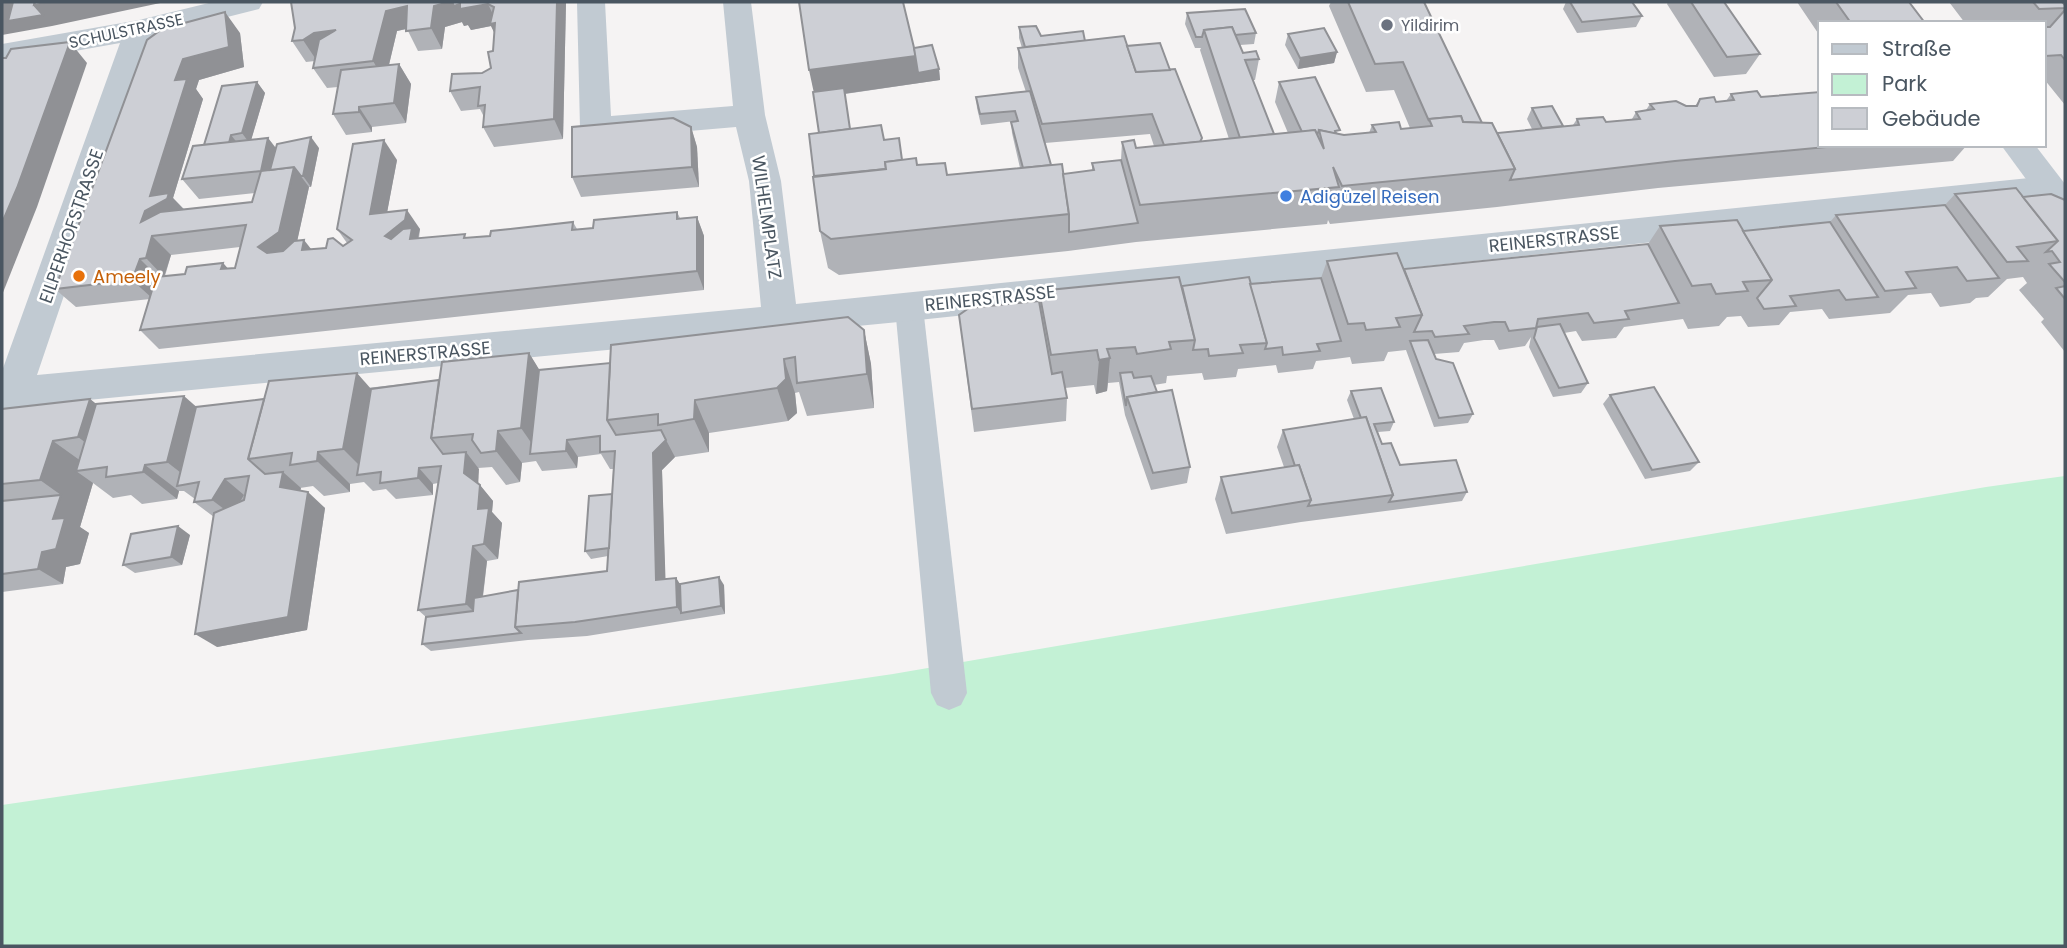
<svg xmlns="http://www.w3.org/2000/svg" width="2067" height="948" font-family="Poppins,sans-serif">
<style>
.green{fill:#c3f1d5}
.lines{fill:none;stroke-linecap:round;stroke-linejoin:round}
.service{fill:#c1cad2;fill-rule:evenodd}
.minor{fill:#c1cad2;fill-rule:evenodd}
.tertiary{fill:#c1cad2;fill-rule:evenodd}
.wall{fill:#b0b2b7;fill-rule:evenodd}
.shaded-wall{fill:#909195}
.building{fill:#cdcfd5;stroke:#909195;stroke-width:2}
.worship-dot{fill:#6b7280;stroke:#fff;stroke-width:2.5}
.shop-dot{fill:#3f7fe0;stroke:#fff;stroke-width:2.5}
.food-dot{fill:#e8710a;stroke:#fff;stroke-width:2.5}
.labels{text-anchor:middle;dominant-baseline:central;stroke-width:5;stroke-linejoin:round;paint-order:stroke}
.far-worship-label{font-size:16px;fill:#5b616d;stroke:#fff;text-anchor:start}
.far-street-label{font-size:16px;fill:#4a5661;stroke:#fff}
.shop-label{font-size:18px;fill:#366cbe;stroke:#fff;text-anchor:start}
.street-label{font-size:18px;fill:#4a5661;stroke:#fff}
.food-label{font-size:18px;fill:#c56008;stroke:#fff;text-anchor:start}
</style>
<rect width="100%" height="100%" fill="#f5f3f3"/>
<!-- green -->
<polygon class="green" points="2065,476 2065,946 2,946 2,805 893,674 1986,487"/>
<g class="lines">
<!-- service -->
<polygon class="service" points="909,296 919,299 923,307 967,693 961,705 949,710 937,705 931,693 895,307 899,299"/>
<!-- minor -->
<polygon class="minor" points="213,2 263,2 259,9 152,36 37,375 761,307 749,181 736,127 596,139 585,136 580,128 577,2 605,2 611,116 733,106 723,2 751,2 765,115 781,181 796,304 2049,176 2061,180 2065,188 2061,196 2049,200 909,321 26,406 15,433 2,438 2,371 120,43 2,64 2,44 139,20"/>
<!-- tertiary -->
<polygon class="tertiary" points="2001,145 2035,145 2065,184 2065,219 2053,216"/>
</g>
<!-- wall -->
<g class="wall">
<polygon points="291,2 566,2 563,139 494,147 483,127 484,117 480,109 461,111 450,91 491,68 495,33 491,26 471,30 468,25 464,26 462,22 445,27 442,49 418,51 407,29 397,31 389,65 399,64 411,84 406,123 372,127 372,132 346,135 333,114 338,87 327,88 313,68 315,61 306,62 292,41 295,28"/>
<path d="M1331 2H1424L1482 123 1497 133 1532 129 1527 119 1532 108 1563 126 1573 125 1577 119 1606 122 1632 119 1636 112 1646 110 1650 104 1686 106H1695L1700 99 1716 102 1726 101 1731 94 1761 97 1820 145H1967L1953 161 1658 188 1497 207 1330 224 1328 220 1327 224 1136 242 1068 251 839 275 828 268 820 231 814 176 819 133 813 92 914 48 939 69 940 80 845 94 850 129 884 140 902 160 947 175 1020 168 1012 133 1011 122 1015 121 981 125 977 108 976 97 1026 92 1018 68V48H1022L1019 38V27L1041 36 1127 46 1170 70 1202 138 1201 142 1229 139 1200 50 1201 48H1195L1185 24 1187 13 1256 33 1254 44 1240 45 1243 53 1259 59 1255 80H1253L1274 134 1288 133 1275 102 1279 82 1339 134 1344 135 1369 133 1372 125 1401 129 1410 128 1394 90 1366 92 1329 6ZM1150 134 1154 146 1136 148 1122 142 1121 160 1092 163V170L1063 174 1051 165 1045 143Z"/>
<polygon points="1566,2 1632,2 1642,16 1636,27 1577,33 1563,9"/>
<polygon points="1668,2 1724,2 1760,54 1746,74 1714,77 1667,4"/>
<polygon points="1797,2 1909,2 1925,23 1820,23 1820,36"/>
<polygon points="1949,2 2064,2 2065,5 2065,105 2044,79 2044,23 1965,23"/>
<path d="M240 33 244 67 199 80 196 89 203 99 173 198 184 209 252 202 255 193 199 199 182 179 204 145 257 82 265 93 251 140 268 138 276 148H319L311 187H309L297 241 311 249 343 246 347 243 337 229 397 160 387 212 420 229 419 238H468L490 236 573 222 577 229 593 228 677 212 680 218 697 217 704 236V290L159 349 140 330 150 299 76 307 55 289 147 40ZM240 247 235 268 228 269 223 263 185 274 165 276 171 255Z"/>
<polygon points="1288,34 1337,52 1334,63 1298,69 1285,45"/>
<polygon points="691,127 697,147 699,187 581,197 572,177"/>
<polygon points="1955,194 2065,200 2065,352 2041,322 2044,319 2019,290 2027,283 2023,277 2007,279 1988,297 1976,298 1970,303 1940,307 1931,293 1908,295 1890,313 1829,319 1822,309 1790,312 1779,325 1748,327 1741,316 1727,317 1719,326 1688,329 1683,319 1624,327 1616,338 1582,341 1576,331 1564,333 1588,383 1581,393 1553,397 1529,347 1531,337 1525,346 1499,350 1494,340 1484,340 1464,343 1459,352 1434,354 1436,359 1473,414 1468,423 1434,427 1406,350 1388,352 1384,361 1352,364 1350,357 1335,359 1316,361 1313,369 1278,373 1276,365 1238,369 1236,377 1204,380 1202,373 1167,376 1166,383 1154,385 1190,467 1187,483 1151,490 1125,415 1119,382 1108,383 1107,391 1096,394 1094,385 1065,388 1067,398 1066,421 974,432 962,340 959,315 1039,301 1039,291 1250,284 1321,278 1327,261 1404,269 1648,244 1660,226 1743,231 1830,222 1836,215 1945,205"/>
<path d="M864 330 871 364 874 408 807 416 799 392 795 393 797 413 788 421 709 433V452L675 457 662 470 665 579 676 578 680 584 724 585 725 614 587 636 528 640 431 651 422 644 426 617 418 610 438 483 433 484V495L396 499 386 489 373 491 364 482 350 484V492L324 496 313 486 300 488V491L325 508 307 630 217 647 214 517 194 502 195 499 184 491H179L177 499 142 504 131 495 113 498 93 483 80 527 89 533 80 564 66 567 63 584 2 592V409L90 399 96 404 196 407 439 380 529 353 539 370 610 363ZM601 454 610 469H613L612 494 585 551 591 559 608 556 607 571 483 597 487 561 498 559 502 523 492 512 493 501 478 483V468L492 467 506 485 520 482 522 463 536 461 542 471 577 468 578 457Z"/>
<polygon points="1351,391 1394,422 1390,431 1378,432 1382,444 1400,465 1467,492 1462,501 1301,522 1226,534 1215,499 1221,477 1284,467 1277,447 1283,430 1354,419 1347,400"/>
<polygon points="1610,395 1699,462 1690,471 1645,479 1603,404"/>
<polygon points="190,535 182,565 135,573 123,565"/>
</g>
<!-- shaded-wall -->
<g class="shaded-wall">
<polygon points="2,2 26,2 34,5 46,2 165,2 52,26 2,35"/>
<polygon points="449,2 488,4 498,25 500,45 491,26 471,30 468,25 464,26 462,22 445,27 442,49 431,28 434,6"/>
<polygon points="557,2 566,2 563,139 554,119"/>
<polygon points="407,6 418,26 397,31 385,81 373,61 386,11"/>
<polygon points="225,12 240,33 244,67 199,80 196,89 203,99 173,198 187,213 141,222 150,196 175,80 183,59"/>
<polygon points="336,30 317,61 303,40 314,33"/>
<polygon points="70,42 87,63 37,207 2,295 2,223"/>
<polygon points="1337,52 1334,63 1298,69 1300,58"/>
<polygon points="916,56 939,69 940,80 815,98 809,70"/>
<polygon points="399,64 411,84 406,123 394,103"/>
<polygon points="257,82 265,93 250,144 242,133"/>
<polygon points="359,107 372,127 372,132 359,112"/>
<polygon points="691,127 697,147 699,187 692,167"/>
<polygon points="231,135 239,145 226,153"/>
<polygon points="311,137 319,148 311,187 303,176"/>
<polygon points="268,138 283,158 279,179 261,171"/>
<polygon points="384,140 397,160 383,234 370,214"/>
<polygon points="294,167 309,187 295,251 275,266 258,247"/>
<polygon points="407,210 420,229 418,238 399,255 385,236"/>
<polygon points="697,217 704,236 704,290 697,271"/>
<polygon points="152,236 171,255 164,277 146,258"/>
<polygon points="304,240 319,259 302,250"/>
<polygon points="140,259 159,278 152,298 132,280"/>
<polygon points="223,263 240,282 221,269"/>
<polygon points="864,330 871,364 874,408 867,374"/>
<polygon points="529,353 550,387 539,454 521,428"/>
<polygon points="1110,358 1107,391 1096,394 1099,360"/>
<polygon points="784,359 795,393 797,413 788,421 777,388"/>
<polygon points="357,373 386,406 368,474 343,449"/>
<polygon points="184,396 216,424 199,482 194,483 167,462"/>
<polygon points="90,399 131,432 121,469 78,437"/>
<polygon points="695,400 709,433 709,452 694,419"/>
<polygon points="498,431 522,463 520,482 496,451"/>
<polygon points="567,440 578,457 577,468 566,451"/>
<polygon points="666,440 675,457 662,470 666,594 656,580 653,453"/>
<polygon points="53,441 92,469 76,471 93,483 80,527 89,533 80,564 66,567 63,584 38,569 42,552 61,495 40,480"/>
<polygon points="318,452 350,484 350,492 317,461"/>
<polygon points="466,452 479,469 478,489 464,473"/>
<polygon points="145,465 179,491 177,499 143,472"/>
<polygon points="419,468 433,484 433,495 418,478"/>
<polygon points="283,472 301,488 298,503 280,487"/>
<polygon points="225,479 244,495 232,515 212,500"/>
<polygon points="480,485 493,501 492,512 502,523 498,559 484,544 478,509"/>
<polygon points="308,492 325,508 307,630 217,647 195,634"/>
<polygon points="178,526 190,535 182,565 171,557"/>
<polygon points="473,546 487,561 480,618 466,604"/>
<polygon points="719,577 724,585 725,614 721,606"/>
<polygon points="676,578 685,592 681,613 677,607"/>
</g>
<!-- building -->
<g class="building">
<polygon points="13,2 35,2 34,5 43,15 8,21"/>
<polygon points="35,2 51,2 34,5"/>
<polygon points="291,2 449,2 434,6 431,28 406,31 407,6 386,11 373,61 313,68 319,40 336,30 314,33 303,40 292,41 295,28"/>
<polygon points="452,2 557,2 554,119 483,127 485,105 478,106 480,87 450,91 452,74 482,73 491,68 488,52 493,51 495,23 490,24 494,7 488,4 460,9 460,4 454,6"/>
<polygon points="799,2 903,2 916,56 809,70"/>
<polygon points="1348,2 1424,2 1482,123 1463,122 1461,116 1429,119 1429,121 1403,62 1375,64"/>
<polygon points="1570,2 1632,2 1642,16 1582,22"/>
<polygon points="1691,2 1724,2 1760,54 1727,57"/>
<polygon points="1836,2 1909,2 1925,23 1851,23"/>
<polygon points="2033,2 2062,2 2065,5 2065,8 2039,9"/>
<polygon points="1245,9 1256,33 1235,35 1232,27 1204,30 1202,37 1196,37 1187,13"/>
<polygon points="2065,10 2065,60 2061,55 2045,56 2044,54 2044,27 2050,27"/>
<polygon points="225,12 229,47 183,59 175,80 187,79 150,196 169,193 167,199 145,211 141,222 160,212 252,202 261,171 294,167 279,232 258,247 267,253 283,251 294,241 304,240 302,250 326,248 328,239 333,238 343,246 352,240 337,229 353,144 384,140 370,214 407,210 405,220 385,236 391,239 403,229 412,228 410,239 465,234 464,238 490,236 491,231 573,222 572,230 593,228 594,220 677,212 677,219 697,217 697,271 140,330 156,277 185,274 187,267 223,263 221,269 235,268 246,225 152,236 146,258 140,259 132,280 55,289 147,40 162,29"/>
<polygon points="1036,26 1041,36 1083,31 1085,41 1025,47 1019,27"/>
<polygon points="1232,27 1243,53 1256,51 1259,59 1245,60 1274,134 1240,138 1204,30"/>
<polygon points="1324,28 1337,52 1300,58 1288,34"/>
<polygon points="1124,36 1136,72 1175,69 1202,138 1200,142 1164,145 1152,114 1042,124 1018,48"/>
<polygon points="70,42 17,188 2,223 2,58 6,58 11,49"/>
<polygon points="1160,43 1170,70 1136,72 1127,46"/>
<polygon points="932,45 939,69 918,73 914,48"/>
<polygon points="399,64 394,103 359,107 359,112 333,114 341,70"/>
<polygon points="1315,77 1340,130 1335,131 1336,134 1319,130 1317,135 1315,130 1302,132 1279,82"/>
<polygon points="257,82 242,133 231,135 229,143 204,145 222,86"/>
<polygon points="844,88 850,129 819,133 813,92"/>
<polygon points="1030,91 1051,165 1023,168 1011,122 1018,121 1015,111 980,114 976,97"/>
<polygon points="1757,91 1761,97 1820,92 1820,145 1848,145 1675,161 1510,180 1515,169 1497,133 1579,125 1577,119 1603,117 1606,122 1640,119 1636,112 1654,109 1650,104 1676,101 1686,106 1697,106 1700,99 1714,97 1716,102 1734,100 1731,94"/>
<polygon points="1552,106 1563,126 1542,128 1532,108"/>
<polygon points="1461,116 1463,122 1492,123 1515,169 1342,186 1333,167 1339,187 1140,205 1122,142 1134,140 1136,148 1315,130 1324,149 1319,130 1344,135 1376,132 1372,125 1399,122 1401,129 1432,126 1429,119"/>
<polygon points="673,118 691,127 692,167 572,177 572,127"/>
<polygon points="881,125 884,140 899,138 902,160 885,162 886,169 814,176 809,134"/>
<polygon points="311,137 303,176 301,176 294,167 270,170 277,144"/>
<polygon points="268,138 261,171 182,179 193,146"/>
<polygon points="916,158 917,165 945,163 947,175 1062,164 1069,214 831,239 820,231 813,177 886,169 885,162"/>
<polygon points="1121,160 1138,223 1069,232 1069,214 1063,174 1094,170 1092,163"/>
<polygon points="2016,188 2058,241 2017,247 2028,261 2007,262 1955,194"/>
<polygon points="2051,194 2065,200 2065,280 2064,281 2049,264 2060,262 2052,251 2046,252 2058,241 2023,197"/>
<polygon points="1945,205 1999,278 1967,281 1957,267 1906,272 1916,288 1885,291 1836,215"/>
<polygon points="1737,220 1772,280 1743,282 1748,291 1716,294 1711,284 1692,286 1660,226"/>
<polygon points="1830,222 1878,297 1846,300 1839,290 1790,296 1796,306 1764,309 1757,298 1772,280 1743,231"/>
<polygon points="1648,244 1679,303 1625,311 1629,319 1594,323 1588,313 1538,319 1536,328 1509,331 1505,322 1494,322 1464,326 1469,334 1435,337 1432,331 1414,332 1422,315 1404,269"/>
<polygon points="1397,253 1422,315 1396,318 1400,327 1366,330 1364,323 1348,324 1327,261"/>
<polygon points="1179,277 1195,340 1169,342 1171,349 1137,354 1135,347 1107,349 1110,358 1099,360 1097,350 1051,355 1039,291"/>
<polygon points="1249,277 1267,343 1240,345 1243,353 1209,356 1208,349 1193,350 1195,340 1182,286"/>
<polygon points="1321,278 1341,341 1317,344 1320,351 1283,355 1282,347 1265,349 1267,343 1250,284"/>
<polygon points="2065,286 2065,299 2056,288"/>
<polygon points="1039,301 1052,374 1062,372 1067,398 972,409 959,315 969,308"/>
<polygon points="848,317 864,330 867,374 797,383 795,357 784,359 786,379 777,388 695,400 694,419 658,425 658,414 607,420 611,345"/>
<polygon points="1560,324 1588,383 1559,388 1534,338 1537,327"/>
<polygon points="1428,340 1436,359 1453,363 1473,414 1439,418 1410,341"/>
<polygon points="529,353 521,428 498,431 496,451 481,453 472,440 473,434 431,438 442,362"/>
<polygon points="610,363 607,420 616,435 661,430 666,440 653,453 656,580 676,578 677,607 575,622 515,627 519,582 607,571 615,451 600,452 600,436 567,440 566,451 530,454 539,370"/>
<polygon points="1132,372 1134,378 1151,376 1157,392 1127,397 1126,406 1120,373"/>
<polygon points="357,373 343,449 318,452 317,461 290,465 292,453 248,459 269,381"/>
<polygon points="439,380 431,438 443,454 466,452 464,473 480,485 478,509 489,508 484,544 473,546 466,604 418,610 441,466 419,468 418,478 380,483 381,472 357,475 371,389"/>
<polygon points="1654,387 1699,462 1652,470 1610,395"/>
<polygon points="1381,388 1394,422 1374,424 1382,444 1391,443 1400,465 1456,460 1467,492 1389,502 1393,495 1366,417 1361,418 1351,391"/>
<polygon points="1172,390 1190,467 1153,473 1127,397"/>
<polygon points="184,396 167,462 145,465 143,472 106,477 107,467 76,471 96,404"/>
<polygon points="90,399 78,437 53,441 40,480 2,484 2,409"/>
<polygon points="264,399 248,459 265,474 283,472 280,487 308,492 288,617 195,634 214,513 244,500 249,476 225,479 212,500 194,502 199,482 177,486 196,407"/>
<polygon points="1366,417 1393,495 1308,506 1311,500 1299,465 1295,466 1283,430"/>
<polygon points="1299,465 1311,500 1232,513 1221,477"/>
<polygon points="612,494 609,548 585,551 589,496"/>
<polygon points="61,495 53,519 65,518 56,549 42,552 38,569 2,574 2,501"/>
<polygon points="178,526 171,557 123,565 131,534"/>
<polygon points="719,577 721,606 681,613 680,584"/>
<polygon points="518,590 515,627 521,633 422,644 426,617 473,611 474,598"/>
</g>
<!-- markers -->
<circle class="worship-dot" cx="1387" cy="25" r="7"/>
<circle class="shop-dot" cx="1286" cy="196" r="7"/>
<circle class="food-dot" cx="79" cy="276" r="7"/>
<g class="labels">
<!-- far-worship labels -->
<g class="far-worship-label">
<text x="1401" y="25">Yildirim</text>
</g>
<!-- far-street labels -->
<g class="far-street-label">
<text transform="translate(126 31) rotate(-12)">SCHULSTRASSE</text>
</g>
<!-- shop labels -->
<g class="shop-label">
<text x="1300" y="196">Adigüzel Reisen</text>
</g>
<!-- street labels -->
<g class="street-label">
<text transform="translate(767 217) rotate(82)">WILHELMPLATZ</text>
<text transform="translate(71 226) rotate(-71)">EILPERHOFSTRASSE</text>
<text transform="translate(1554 239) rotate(-6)">REINERSTRASSE</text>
<text transform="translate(990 298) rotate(-6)">REINERSTRASSE</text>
<text transform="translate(425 353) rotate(-5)">REINERSTRASSE</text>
</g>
<!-- food labels -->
<g class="food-label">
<text x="93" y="276">Ameely</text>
</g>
</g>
<!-- border -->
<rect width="2067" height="948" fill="none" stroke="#4a5661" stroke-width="7"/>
<!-- legend -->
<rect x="1818" y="21" width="228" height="126" fill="#ffffff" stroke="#b7bbc0" stroke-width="2"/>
<rect x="1832" y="44" width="35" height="10" fill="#c1cad2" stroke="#b7bbc0" stroke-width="2"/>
<text x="1882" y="56" font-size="21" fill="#4a5661">Straße</text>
<rect x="1832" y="74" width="35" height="21" fill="#c3f1d5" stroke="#b7bbc0" stroke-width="2"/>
<text x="1882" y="91" font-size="21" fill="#4a5661">Park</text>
<rect x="1832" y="108" width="35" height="21" fill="#cdcfd5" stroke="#b7bbc0" stroke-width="2"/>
<text x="1882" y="126" font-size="21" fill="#4a5661">Gebäude</text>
</svg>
